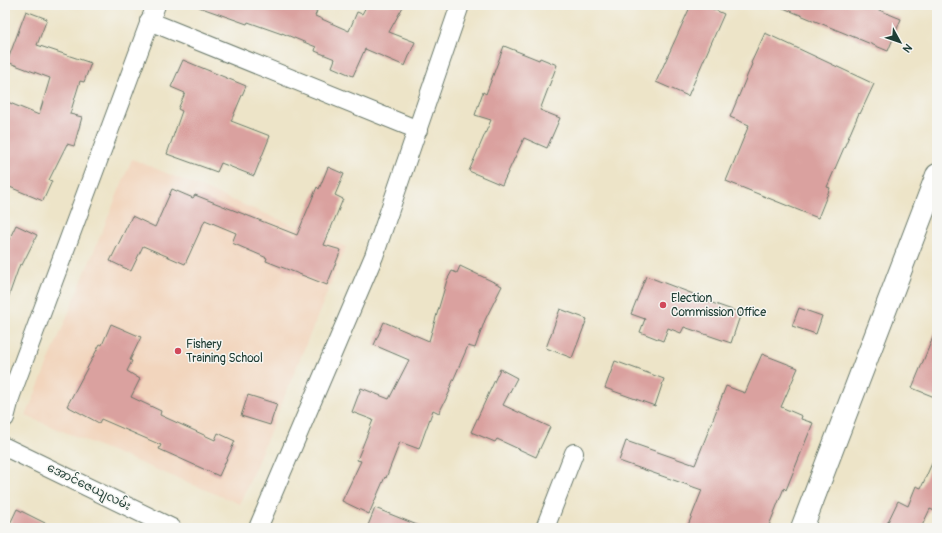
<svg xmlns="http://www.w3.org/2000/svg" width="942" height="533" font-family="Pangolin,'Noto Sans Myanmar',sans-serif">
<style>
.built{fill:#f2d5bd}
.building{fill:#daa19f}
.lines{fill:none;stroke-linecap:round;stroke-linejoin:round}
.minor-casing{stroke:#677768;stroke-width:20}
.tertiary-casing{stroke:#677768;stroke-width:24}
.minor{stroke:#fff;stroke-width:18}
.tertiary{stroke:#fff;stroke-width:22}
.poi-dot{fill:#d1495b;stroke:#f6f6f2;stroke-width:1.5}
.labels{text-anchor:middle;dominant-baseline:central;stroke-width:3;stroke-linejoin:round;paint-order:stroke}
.poi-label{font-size:12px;fill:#1f3d34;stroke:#f6f6f2;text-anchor:start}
.street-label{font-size:12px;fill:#1f3d34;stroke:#f6f6f2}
</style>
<rect width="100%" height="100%" fill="#f6f6f2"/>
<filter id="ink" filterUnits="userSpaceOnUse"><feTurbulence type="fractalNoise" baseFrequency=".025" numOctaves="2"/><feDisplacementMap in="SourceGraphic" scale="8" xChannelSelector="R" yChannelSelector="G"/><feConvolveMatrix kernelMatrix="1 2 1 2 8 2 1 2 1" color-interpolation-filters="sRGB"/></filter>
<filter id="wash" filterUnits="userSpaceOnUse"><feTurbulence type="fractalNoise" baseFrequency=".012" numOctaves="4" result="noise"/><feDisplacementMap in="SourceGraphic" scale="16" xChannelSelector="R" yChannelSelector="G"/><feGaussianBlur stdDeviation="0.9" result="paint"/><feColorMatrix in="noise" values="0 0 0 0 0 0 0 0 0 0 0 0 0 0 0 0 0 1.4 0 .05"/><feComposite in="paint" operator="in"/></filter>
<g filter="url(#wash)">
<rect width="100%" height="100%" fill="#ede4c8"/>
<!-- built -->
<polygon class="built" points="132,159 346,247 240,504 26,416"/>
<g id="blocks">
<!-- building -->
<g class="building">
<polygon points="200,5 303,5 317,11 315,16 349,31 357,12 362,14 367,5 404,5 389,32 415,42 405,66 365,49 353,76 332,67 335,59 315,51 316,47 282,33 282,34 248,22 247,24 199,7"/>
<polygon points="691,5 704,5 724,14 688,96 656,82"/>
<polygon points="776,5 867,5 901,19 888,51"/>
<polygon points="26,11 47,19 37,45 91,63 84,82 80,81 70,114 82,117 74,146 67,144 49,180 52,181 43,201 5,185 5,101 39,115 50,78 7,62"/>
<polygon points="765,33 874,84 860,114 859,113 827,187 830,188 818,218 726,181 749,125 730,117 752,64 751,63"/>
<polygon points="504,46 539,60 540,58 557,65 540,110 560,118 547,148 524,138 502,185 469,171 491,120 475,115 483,92 486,94"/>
<polygon points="183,60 246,86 231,121 270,136 254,176 221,163 217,172 167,154 182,111 178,109 185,93 171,87"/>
<polygon points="328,167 344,174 335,195 343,199 324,245 341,250 327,285 266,261 267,258 232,243 236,233 205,220 185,264 143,246 131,271 110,261 132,216 155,227 172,189 193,198 195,195 297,235 317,187 319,189"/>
<polygon points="16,225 37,235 22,265 20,264 7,301 5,300 5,248"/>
<polygon points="460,266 502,286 485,320 475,348 468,346 449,390 450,391 439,413 433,410 419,449 400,442 386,478 385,477 369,514 342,501 361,461 357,460 373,420 352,412 361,388 389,399 409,360 374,345 384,322 429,341 447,280 452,271 457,273"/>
<polygon points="646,276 696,295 695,297 741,313 731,343 684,327 681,333 668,328 663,341 640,332 645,319 631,314"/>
<polygon points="799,308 822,316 816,334 792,326"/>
<polygon points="560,309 587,319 572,358 546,348"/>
<polygon points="111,324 141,337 130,360 132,361 127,371 140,379 131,397 161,411 160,415 215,440 218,433 235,441 219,476 159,449 161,445 101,419 99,423 67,406 100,344 102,345"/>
<polygon points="936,330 937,330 937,398 912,388"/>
<polygon points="762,354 798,368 781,407 802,416 801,419 813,423 786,490 784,488 768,528 687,528 702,490 619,461 626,441 695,465 726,386 745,393"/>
<polygon points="615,361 664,379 655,406 605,388"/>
<polygon points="500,369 517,378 503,405 550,427 536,457 497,439 495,442 471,432"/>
<polygon points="248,395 277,404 270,425 241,416"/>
<polygon points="937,452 937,512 930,509 921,528 885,528 898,501 908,506 916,486 921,488"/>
<polygon points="375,508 422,527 421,528 367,528"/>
<polygon points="17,509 55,528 8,528"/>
</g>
</g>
</g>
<g filter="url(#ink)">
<use href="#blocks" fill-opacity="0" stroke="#677768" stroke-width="1"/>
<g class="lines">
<!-- minor casing -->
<g class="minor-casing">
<g id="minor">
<polyline points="149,21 418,130"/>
<polyline points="5,418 11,395 156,5"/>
<polyline points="5,447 172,528"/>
<polyline points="258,528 374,256 460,5"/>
<polyline points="545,528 574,453"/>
</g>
</g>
<!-- tertiary casing -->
<g class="tertiary-casing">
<polyline id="tertiary" points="802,528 937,175"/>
</g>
<!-- minor -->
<use href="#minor" class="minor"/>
<!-- tertiary -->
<use href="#tertiary" class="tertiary"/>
</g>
</g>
<!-- markers -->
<g class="poi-dot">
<circle cx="663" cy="305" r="4"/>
<circle cx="178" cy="351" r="4"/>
</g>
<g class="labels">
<!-- poi labels -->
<g class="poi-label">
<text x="671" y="298">Election<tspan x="671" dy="14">Commission Office</tspan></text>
<text x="186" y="344">Fishery<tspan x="186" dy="14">Training School</tspan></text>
</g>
<!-- street labels -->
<g class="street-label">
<text transform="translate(89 487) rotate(26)">အောင်ဇေယျလမ်း</text>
</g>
</g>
<!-- margin -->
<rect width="942" height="533" fill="none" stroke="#f6f6f2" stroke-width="20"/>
<!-- north arrow -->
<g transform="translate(900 42) rotate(130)" stroke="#f6f6f2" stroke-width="3" paint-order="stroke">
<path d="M0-3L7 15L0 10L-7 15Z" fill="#1f3d34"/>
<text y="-6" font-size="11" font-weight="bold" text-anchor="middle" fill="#1f3d34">N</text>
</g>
</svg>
